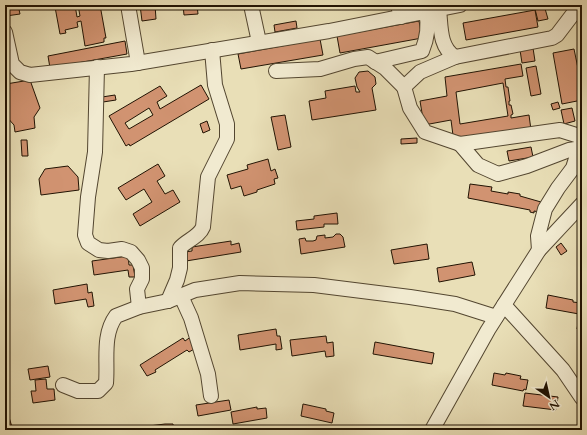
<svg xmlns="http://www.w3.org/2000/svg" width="587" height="435" font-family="Cardo,serif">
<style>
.building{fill:#d19371;stroke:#211303;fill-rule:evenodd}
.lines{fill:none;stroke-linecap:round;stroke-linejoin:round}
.minor-casing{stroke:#534630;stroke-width:16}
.minor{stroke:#f1ead0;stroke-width:14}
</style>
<rect width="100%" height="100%" fill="#e9dfb7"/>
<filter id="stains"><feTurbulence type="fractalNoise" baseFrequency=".005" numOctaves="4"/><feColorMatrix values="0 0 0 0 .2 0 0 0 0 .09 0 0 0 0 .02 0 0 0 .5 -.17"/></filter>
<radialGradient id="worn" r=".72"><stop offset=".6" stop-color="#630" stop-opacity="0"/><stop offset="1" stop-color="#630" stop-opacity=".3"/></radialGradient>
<!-- building -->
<g class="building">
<polygon points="5,5 18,5 20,14 6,16"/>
<polygon points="65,5 75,5 77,17 80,16 78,5 100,5 106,38 104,38 104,42 85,46 81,21 77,22 78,27 65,30 66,33 60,34 55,7"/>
<polygon points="140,5 155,5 156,19 142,21"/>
<polygon points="183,5 197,5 198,14 184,15"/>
<polygon points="534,5 544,5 548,19 538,21"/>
<polygon points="535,10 538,27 466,40 463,23"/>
<polygon points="296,21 297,28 275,32 274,25"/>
<polygon points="419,21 422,38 340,53 337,36"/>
<polygon points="320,39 323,55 241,69 238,54"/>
<polygon points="125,41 127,54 50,68 48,56"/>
<polygon points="533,48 535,61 522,63 520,50"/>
<polygon points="574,49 581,83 582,83 582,100 562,104 553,53"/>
<path d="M521 64 523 76 505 79 506 87H508L510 101H509V105H511L513 114 511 115V118L529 115 531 130 454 143 451 120 424 125 420 101 447 96 445 77ZM503 83 508 116 460 124 456 92Z"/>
<polygon points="536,66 541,94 531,96 526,68"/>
<polygon points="368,71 375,77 376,84 372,88 376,110 312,120 309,101 326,98 325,91 355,86 356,92 360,92 357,87 355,78 359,72"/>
<polygon points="30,80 40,108 34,117 35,128 15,132 14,125 5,115 6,84"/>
<path d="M201 85 209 99 130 146 129 144 126 146 109 116 160 86 167 96 157 102 160 109ZM149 108 153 115 129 129 125 123Z"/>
<polygon points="115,95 116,100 103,102 102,97"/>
<polygon points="558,102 560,108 553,110 551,104"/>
<polygon points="572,108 575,121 564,124 561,110"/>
<polygon points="285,115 291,147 278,150 271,117"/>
<polygon points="207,121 210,130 203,133 200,124"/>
<polygon points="417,138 417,143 401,144 401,139"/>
<polygon points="21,140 27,140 28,156 22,156"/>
<polygon points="531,147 533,157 509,161 507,151"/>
<polygon points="268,159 271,171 275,169 278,178 274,179 275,184 257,190 257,192 244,196 241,186 231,189 227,175 248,169 247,165"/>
<polygon points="158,164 165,176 157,181 165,194 173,190 180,202 140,226 133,214 152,202 144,189 126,200 118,188"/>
<polygon points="68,166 78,177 79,190 41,195 39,179 45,169"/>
<polygon points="470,184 492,187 491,191 508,194 508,192 520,194 520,196 541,202 539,212 534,211 534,213 530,212 530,210 468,198"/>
<polygon points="337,213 338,224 324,224 324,227 297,230 296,221 314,219 314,216"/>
<polygon points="336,234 340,234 343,237 345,247 301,254 299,239 305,238 306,241 313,241 316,240 317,236 325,235 325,238 333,237"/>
<polygon points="231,241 231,245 239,243 241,252 186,261 185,252 192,251 192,247"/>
<polygon points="561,243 567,251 561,255 556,247"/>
<polygon points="427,244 429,259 394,264 391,250"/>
<polygon points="128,256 129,265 133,265 135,277 129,277 128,270 94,275 92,261"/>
<polygon points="472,262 475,275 439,282 437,268"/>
<polygon points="87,284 88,293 92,292 94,306 88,307 86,299 55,304 53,290"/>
<polygon points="548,295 573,300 573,302 581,303 579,314 546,308"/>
<polygon points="579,317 582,318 582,330 577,329"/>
<polygon points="276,329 277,336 280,336 282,349 276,350 276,344 240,350 238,335"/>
<polygon points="192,336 196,348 189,352 187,350 155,370 156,372 147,376 140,365 183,338 185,341"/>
<polygon points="326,336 327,343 333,342 334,356 326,357 325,351 292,356 290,340"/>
<polygon points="375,342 434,353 432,364 373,354"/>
<polygon points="48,366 50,377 30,380 28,369"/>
<polygon points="494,373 505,375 506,373 521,376 520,379 528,380 526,390 524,389 523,391 492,385"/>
<polygon points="46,379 47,389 54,389 55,400 33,403 31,391 36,391 35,380"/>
<polygon points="525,393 558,397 556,410 523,406"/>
<polygon points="229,400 231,410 198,416 196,405"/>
<polygon points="303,404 326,409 326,411 334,413 332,423 301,416"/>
<polygon points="257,407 257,409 266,408 267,418 233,424 231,412"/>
<polygon points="7,411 13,430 5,430 5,412"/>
<polygon points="165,424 173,424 174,430 141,430 141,427"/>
</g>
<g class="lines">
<!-- minor casing -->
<g class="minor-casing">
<g id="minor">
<polyline points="128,5 138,63"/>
<polyline points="251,5 259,42"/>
<polyline points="398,5 401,17"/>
<path d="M436 5 439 9C441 26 439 47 455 57"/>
<polyline points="576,10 557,35 552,38 455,57 420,72 404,87 410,108 425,132 460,144 560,130 576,135 582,139"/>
<polyline points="5,32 12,64 20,72 30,75 131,64 329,31 460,5"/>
<path d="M375 62 422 51C427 39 429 25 426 12"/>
<polyline points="97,67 95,152 88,197 85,235 88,243 99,250 108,251 122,249 131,252 138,260 142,268 142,279 137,289 139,307"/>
<polyline points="276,71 320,69 354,59 368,57 385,68 404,87"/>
<polyline points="460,144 478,165 498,174 527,166 569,150 582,148"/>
<polyline points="539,250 538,236 545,209 558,188 573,168 579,149"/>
<polyline points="181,296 191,318 208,374 211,396"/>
<path d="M168 301 177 280 180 268V248C187 240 199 237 203 227L208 177 227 139V124L215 85 212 50"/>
<polyline points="504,305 563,370 582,398"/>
<path d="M63 385 78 391H98L106 383C108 361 102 335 116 316L139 307 168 301 195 290 240 283 314 285 410 297 455 304 496 317"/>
<polyline points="432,430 488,330 539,250 582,204"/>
</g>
</g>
<!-- minor -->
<use href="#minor" class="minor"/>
</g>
<!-- margin -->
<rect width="587" height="435" fill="none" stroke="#e9dfb7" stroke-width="20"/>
<rect x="6" y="6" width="575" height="423" fill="none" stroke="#211303" stroke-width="2"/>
<rect x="10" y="10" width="567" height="415" fill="none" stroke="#211303"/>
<!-- north arrow -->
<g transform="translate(549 397) rotate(146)" stroke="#f1ead0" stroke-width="3" paint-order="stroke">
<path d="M0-3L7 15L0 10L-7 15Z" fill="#211303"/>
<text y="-6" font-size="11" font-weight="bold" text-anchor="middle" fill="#211303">N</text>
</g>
<rect width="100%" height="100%" filter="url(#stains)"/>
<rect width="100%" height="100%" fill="url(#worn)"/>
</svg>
